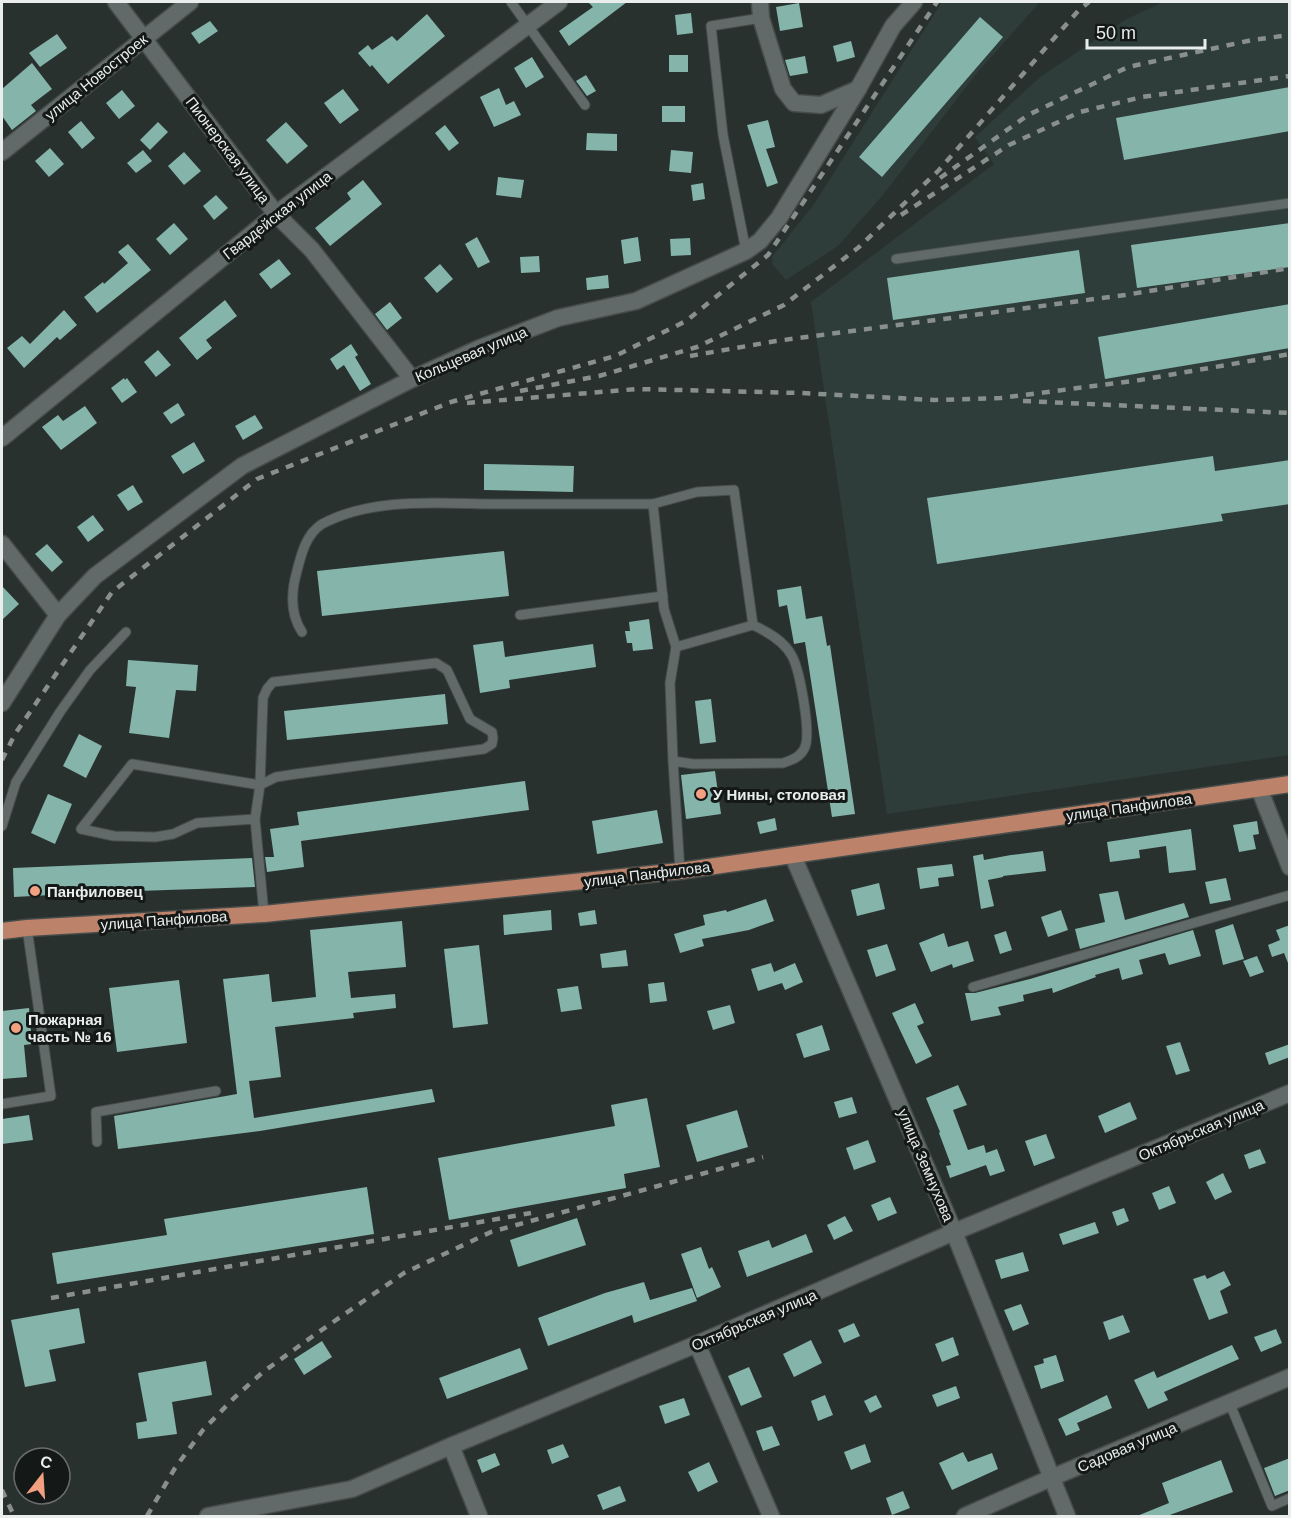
<svg xmlns="http://www.w3.org/2000/svg" width="1291" height="1518" font-family="Helvetica,sans-serif">
<style>
.built{fill:#2e3d3a}
.building{fill:#85b4aa}
.lines{fill:none;stroke-linecap:round;stroke-linejoin:round}
.service-casing{stroke:#454c4a;stroke-width:11}
.minor-casing{stroke:#454c4a;stroke-width:19}
.tertiary-casing{stroke:#454c4a;stroke-width:19}
.secondary-casing{stroke:#454c4a;stroke-width:19}
.primary-casing{stroke:#454c4a;stroke-width:19}
.service{stroke:#616a68;stroke-width:9}
.minor{stroke:#616a68;stroke-width:16}
.tertiary{stroke:#616a68;stroke-width:16}
.secondary{stroke:#616a68;stroke-width:16}
.primary{stroke:#bc836a;stroke-width:16}
.rail{stroke:#888f8d;stroke-width:4.5;stroke-dasharray:8 8;stroke-linecap:butt}
.poi-dot{fill:#f2a07f;stroke:#141817;stroke-width:2}
.labels{text-anchor:middle;dominant-baseline:central;stroke-width:6;stroke-linejoin:round;paint-order:stroke}
.street-label{font-size:15px;fill:#e9eeed;stroke:#141817}
.poi-label{font-size:15px;font-weight:bold;fill:#e9eeed;stroke:#141817;text-anchor:start}
</style>
<rect width="100%" height="100%" fill="#29312f"/>
<!-- built -->
<g class="built">
<polygon points="942,2 1040,2 976,74 883,195 838,246 786,280 773,265 772,257 814,204"/>
<polygon points="1163,2 1289,2 1289,755 887,814 811,302 994,164 975,137 1040,77 1125,20"/>
</g>
<!-- building -->
<g class="building">
<polygon points="588,2 627,2 569,46 559,31 593,7"/>
<polygon points="799,3 803,27 780,31 776,7"/>
<polygon points="691,13 693,33 677,35 675,15"/>
<polygon points="427,14 445,36 388,84 372,65 370,67 358,53 368,45 372,50 392,36 397,41"/>
<polygon points="980,17 1003,37 882,177 859,157"/>
<polygon points="210,21 218,31 199,44 191,33"/>
<polygon points="57,34 67,48 40,67 29,53"/>
<polygon points="851,41 855,57 837,62 833,46"/>
<rect x="669" y="55" width="19" height="17"/>
<polygon points="805,56 808,73 790,76 785,60"/>
<polygon points="532,57 544,77 526,88 514,68"/>
<polygon points="32,63 52,89 31,105 36,111 12,130 2,116 2,89"/>
<polygon points="586,75 596,91 587,96 576,81"/>
<polygon points="1290,87 1290,131 1124,160 1116,118"/>
<polygon points="499,88 506,105 514,101 521,115 494,127 480,97"/>
<polygon points="343,89 359,110 340,124 324,103"/>
<polygon points="122,90 135,106 119,119 106,103"/>
<rect x="662" y="106" width="23" height="16"/>
<polygon points="768,120 775,147 766,149 778,183 767,187 747,125"/>
<polygon points="81,121 95,138 82,149 68,132"/>
<polygon points="158,122 168,132 150,150 140,140"/>
<polygon points="286,122 308,146 287,164 266,140"/>
<polygon points="445,125 459,143 449,151 435,133"/>
<polygon points="587,133 617,134 617,151 586,150"/>
<polygon points="50,148 64,164 49,177 35,161"/>
<polygon points="143,150 152,161 136,173 127,163"/>
<polygon points="671,150 693,152 691,173 669,171"/>
<polygon points="184,152 201,171 184,185 168,166"/>
<polygon points="498,177 524,180 521,198 496,195"/>
<polygon points="363,180 382,204 330,246 315,228 351,199 347,193"/>
<polygon points="703,183 705,199 693,201 691,185"/>
<polygon points="216,195 228,208 214,220 203,206"/>
<polygon points="174,223 188,239 170,255 156,239"/>
<polygon points="1290,223 1290,267 1137,288 1131,245"/>
<polygon points="477,237 490,262 478,268 465,244"/>
<polygon points="638,237 641,261 624,264 621,240"/>
<polygon points="690,238 691,255 671,256 670,239"/>
<polygon points="128,244 151,270 97,313 84,297 103,282 104,284 128,263 118,252"/>
<polygon points="1079,250 1085,293 893,320 887,278"/>
<polygon points="539,256 540,272 521,273 520,257"/>
<polygon points="279,259 291,274 271,289 259,274"/>
<polygon points="440,264 453,279 437,293 424,278"/>
<polygon points="608,275 609,288 587,290 586,278"/>
<polygon points="225,300 237,316 206,340 212,348 197,360 179,338"/>
<polygon points="390,302 402,318 387,330 375,314"/>
<polygon points="1290,304 1290,348 1105,379 1098,337"/>
<polygon points="64,310 77,325 60,340 57,337 24,368 7,348 22,336 30,344"/>
<polygon points="351,344 358,355 355,357 371,384 360,391 344,365 337,370 330,359"/>
<polygon points="158,350 171,365 156,377 144,362"/>
<polygon points="124,378 125,380 127,378 137,392 122,403 111,388"/>
<polygon points="178,403 185,415 171,424 163,413"/>
<polygon points="85,406 97,423 61,450 42,427 58,415 63,421"/>
<polygon points="255,415 263,428 243,440 235,426"/>
<polygon points="194,442 205,461 183,474 171,456"/>
<polygon points="1213,456 1215,471 1290,460 1290,504 1221,514 1223,521 937,564 927,498"/>
<polygon points="484,464 574,466 573,492 484,490"/>
<polygon points="133,485 143,502 128,511 117,495"/>
<polygon points="93,515 104,530 88,542 77,527"/>
<polygon points="47,544 63,562 52,572 35,554"/>
<polygon points="504,551 509,596 322,616 317,571"/>
<polygon points="2,586 19,604 2,620"/>
<polygon points="801,586 806,619 822,616 827,646 830,645 855,814 832,817 805,642 794,644 787,605 779,607 777,590"/>
<polygon points="649,619 653,649 633,651 632,643 627,643 625,631 630,631 629,622"/>
<polygon points="503,641 505,657 593,644 596,667 509,680 510,688 480,693 473,645"/>
<polygon points="128,660 198,665 196,691 176,690 169,738 129,733 136,687 126,686"/>
<polygon points="445,694 448,724 287,740 284,711"/>
<polygon points="711,699 716,742 700,744 695,701"/>
<polygon points="79,734 102,746 86,778 63,766"/>
<polygon points="715,771 721,814 686,819 681,775"/>
<polygon points="525,781 529,810 301,841 304,867 267,872 265,857 274,857 270,829 299,825 297,812"/>
<polygon points="48,794 72,804 55,844 31,833"/>
<polygon points="657,810 663,843 597,854 592,821"/>
<polygon points="775,818 777,830 760,834 757,822"/>
<polygon points="1257,821 1259,834 1253,835 1256,849 1239,852 1233,825"/>
<polygon points="1191,829 1196,870 1169,873 1166,846 1139,850 1140,858 1110,862 1107,842"/>
<polygon points="1043,851 1046,871 1003,876 1003,877 988,880 994,906 981,909 973,856 983,854 984,860 1011,855"/>
<polygon points="252,858 255,887 138,891 70,897 70,894 14,897 13,868"/>
<polygon points="952,864 954,876 938,878 939,886 920,889 917,868"/>
<polygon points="1226,878 1231,900 1210,904 1205,882"/>
<polygon points="879,883 885,909 857,916 851,890"/>
<polygon points="1118,891 1125,920 1184,903 1189,917 1080,949 1075,929 1105,922 1099,894"/>
<polygon points="766,899 774,921 749,930 702,939 704,946 680,953 674,934 705,925 703,915 726,910 727,912"/>
<polygon points="551,910 552,930 504,935 503,915"/>
<polygon points="595,910 597,924 580,926 578,913"/>
<polygon points="1061,910 1068,930 1048,937 1041,917"/>
<polygon points="402,921 406,967 348,972 351,998 395,994 396,1008 353,1013 354,1018 275,1027 281,1077 249,1081 254,1118 432,1089 435,1102 260,1131 118,1149 114,1116 237,1094 223,979 269,974 272,1002 316,997 310,930"/>
<polygon points="1233,924 1244,959 1223,965 1215,930"/>
<polygon points="1290,925 1290,963 1288,963 1284,953 1272,957 1268,945 1280,940 1276,930"/>
<polygon points="1193,930 1201,956 1169,965 1165,953 1139,960 1143,974 1122,980 1119,968 1095,975 1096,977 1053,993 1052,988 1023,995 1024,1001 998,1007 1001,1015 971,1021 965,993 975,993 1030,979"/>
<polygon points="1006,931 1012,950 1000,954 994,935"/>
<polygon points="944,933 948,947 968,941 974,961 953,968 952,964 931,972 919,943"/>
<polygon points="887,944 896,970 876,977 867,950"/>
<polygon points="479,945 488,1024 453,1028 444,949"/>
<polygon points="626,950 628,966 602,968 600,954"/>
<polygon points="1257,956 1264,972 1250,977 1243,961"/>
<polygon points="771,963 774,972 795,963 803,982 785,990 782,983 758,991 751,969"/>
<polygon points="179,980 187,1043 117,1052 109,988"/>
<polygon points="664,982 667,1001 650,1003 648,984"/>
<polygon points="578,986 582,1009 561,1012 557,989"/>
<polygon points="915,1003 924,1023 917,1026 932,1056 916,1064 892,1013"/>
<polygon points="730,1005 735,1023 713,1030 707,1011"/>
<polygon points="29,1008 32,1044 24,1045 27,1077 2,1079 2,1011"/>
<polygon points="822,1025 830,1050 804,1058 796,1034"/>
<polygon points="1180,1042 1190,1071 1176,1075 1166,1046"/>
<polygon points="1290,1044 1290,1057 1269,1065 1265,1053"/>
<polygon points="958,1085 967,1105 953,1110 968,1150 984,1145 986,1153 997,1149 1005,1171 990,1176 986,1165 950,1178 946,1166 951,1165 939,1133 940,1132 926,1098"/>
<polygon points="852,1097 857,1113 839,1118 834,1102"/>
<polygon points="647,1098 660,1167 624,1174 626,1188 449,1220 438,1158 615,1126 611,1105"/>
<polygon points="1130,1102 1137,1119 1105,1133 1098,1116"/>
<polygon points="737,1110 748,1147 697,1162 686,1125"/>
<polygon points="29,1115 33,1140 2,1144 2,1119"/>
<polygon points="1046,1134 1055,1158 1034,1166 1025,1141"/>
<polygon points="868,1140 876,1162 854,1170 846,1148"/>
<polygon points="1260,1149 1266,1163 1249,1169 1244,1155"/>
<polygon points="1223,1173 1232,1192 1215,1200 1206,1182"/>
<polygon points="1169,1186 1176,1203 1159,1210 1152,1193"/>
<polygon points="367,1187 374,1234 57,1284 52,1253 167,1235 164,1219"/>
<polygon points="890,1197 897,1213 878,1221 871,1205"/>
<polygon points="1124,1208 1129,1221 1117,1226 1112,1212"/>
<polygon points="845,1216 853,1231 834,1240 827,1225"/>
<polygon points="577,1218 586,1245 518,1267 510,1240"/>
<polygon points="1095,1222 1099,1233 1063,1245 1059,1234"/>
<polygon points="806,1234 813,1252 747,1277 738,1251 769,1240 772,1248"/>
<polygon points="701,1247 709,1269 712,1267 721,1287 697,1298 681,1254"/>
<polygon points="1023,1252 1029,1271 1001,1279 995,1260"/>
<polygon points="1224,1271 1231,1285 1220,1291 1228,1313 1209,1320 1193,1279 1205,1275 1207,1279"/>
<polygon points="644,1282 650,1300 692,1288 697,1301 634,1323 632,1315 548,1346 538,1318 605,1293"/>
<polygon points="1021,1304 1029,1324 1013,1331 1004,1310"/>
<polygon points="79,1308 85,1343 49,1350 56,1381 25,1387 11,1320"/>
<polygon points="1123,1315 1130,1332 1109,1340 1103,1322"/>
<polygon points="854,1323 860,1336 844,1343 838,1330"/>
<polygon points="1276,1329 1282,1343 1261,1352 1254,1337"/>
<polygon points="953,1337 959,1355 942,1362 935,1344"/>
<polygon points="811,1340 822,1363 794,1377 783,1354"/>
<polygon points="322,1341 332,1357 304,1375 294,1359"/>
<polygon points="1232,1345 1239,1359 1164,1392 1168,1400 1148,1409 1134,1380 1154,1371 1157,1378"/>
<polygon points="520,1348 528,1369 447,1399 439,1378"/>
<polygon points="1056,1355 1064,1381 1041,1389 1034,1366 1044,1363 1043,1359"/>
<polygon points="206,1361 212,1395 172,1402 177,1434 138,1439 136,1423 147,1421 138,1373"/>
<polygon points="749,1367 762,1397 741,1406 728,1376"/>
<polygon points="956,1386 960,1398 937,1407 932,1395"/>
<polygon points="825,1395 833,1415 818,1421 811,1401"/>
<polygon points="876,1395 882,1407 870,1413 864,1401"/>
<polygon points="1107,1395 1112,1408 1077,1423 1080,1430 1066,1436 1058,1419"/>
<polygon points="684,1398 690,1415 665,1424 659,1406"/>
<polygon points="772,1426 780,1445 763,1451 756,1431"/>
<polygon points="563,1444 569,1457 552,1464 547,1450"/>
<polygon points="865,1444 871,1462 851,1470 844,1452"/>
<polygon points="963,1452 968,1462 992,1453 998,1469 952,1490 939,1463"/>
<polygon points="495,1453 500,1465 482,1473 477,1460"/>
<polygon points="1290,1458 1290,1490 1275,1496 1264,1468"/>
<polygon points="1221,1460 1233,1492 1167,1516 1137,1516 1169,1503 1162,1483"/>
<polygon points="709,1462 718,1482 698,1492 688,1472"/>
<polygon points="620,1486 626,1501 603,1510 597,1495"/>
<polygon points="903,1491 910,1508 892,1515 886,1498"/>
</g>
<g class="lines">
<!-- service casing -->
<g class="service-casing">
<g id="service">
<polyline points="511,2 585,105"/>
<polyline points="746,251 723,135 711,26 761,18"/>
<polyline points="896,259 1290,203"/>
<polyline points="520,615 663,596"/>
<path d="M302 632C290 614 291 592 297 571 301 555 306 534 322 524 374 496 441 504 497 504 549 504 601 504 653 504"/>
<polyline points="676,647 664,609 653,504 697,492 734,490 753,625"/>
<path d="M673 761 670 683 676 647 753 625C768 632 784 641 792 656 800 671 811 732 805 747 801 757 792 760 783 763L693 764 673 761 680 871"/>
<polyline points="255,819 197,823 173,834 155,837 114,836 81,829 132,764 260,785 276,777 296,774 484,749 492,744 493,738 492,732 470,719 447,670 436,663 273,682 267,689 263,698 260,785 255,819 264,914"/>
<polyline points="2,826 16,782 60,712 90,670 126,632"/>
<polyline points="973,987 1290,895"/>
<polyline points="2,1104 51,1096 27,928"/>
<polyline points="97,1142 96,1112 216,1091"/>
<polyline points="1230,1404 1272,1506 1290,1498"/>
</g>
</g>
<!-- minor casing -->
<g class="minor-casing">
<g id="minor">
<polyline points="116,2 276,214 312,250 412,379"/>
<polyline points="760,2 761,18 783,89 794,103 821,105 858,89"/>
<polyline points="2,152 190,2"/>
<polyline points="2,544 58,615"/>
<polyline points="2,703 58,615 95,576 242,466 412,379 480,348 558,318 636,301 746,251 760,241 779,218 858,89 893,26 914,2"/>
<polyline points="1259,788 1290,867"/>
<polyline points="697,1344 771,1516"/>
<polyline points="451,1446 479,1516"/>
<polyline points="208,1516 352,1489 451,1446 697,1344 954,1232 1290,1093"/>
<polyline points="965,1516 1051,1478"/>
</g>
</g>
<!-- tertiary casing -->
<g class="tertiary-casing">
<polyline id="tertiary" points="1051,1478 1290,1377"/>
</g>
<!-- secondary casing -->
<g class="secondary-casing">
<g id="secondary">
<polyline points="2,438 276,214 559,2"/>
<polyline points="793,856 954,1232 1067,1516"/>
</g>
</g>
<!-- primary casing -->
<g class="primary-casing">
<polyline id="primary" points="2,931 27,928 264,914 680,871 1290,784"/>
</g>
<!-- service -->
<use href="#service" class="service"/>
<!-- minor -->
<use href="#minor" class="minor"/>
<!-- tertiary -->
<use href="#tertiary" class="tertiary"/>
<!-- secondary -->
<use href="#secondary" class="secondary"/>
<!-- primary -->
<use href="#primary" class="primary"/>
<!-- rail -->
<g class="rail">
<polyline points="940,178 1028,115 1128,67 1252,40 1290,35"/>
<polyline points="901,215 1009,145 1080,112 1142,97 1290,76"/>
<polyline points="690,356 776,341 1125,295 1290,268"/>
<polyline points="520,391 599,376 697,347 784,305 859,247 939,170 1078,11 1089,2"/>
<polyline points="1023,401 1290,413"/>
<polyline points="467,403 637,389 801,393 934,400 1001,398 1140,380 1290,354"/>
<polyline points="2,760 15,734 112,592 257,479 451,402 615,356 686,321 768,255 937,2"/>
<polyline points="51,1298 531,1213"/>
<polyline points="2,1490 14,1516"/>
<polyline points="147,1516 175,1468 203,1430 234,1398 263,1372 313,1336 404,1273 491,1232 763,1157"/>
</g>
</g>
<!-- markers -->
<g class="poi-dot">
<circle cx="701" cy="794" r="6"/>
<circle cx="35" cy="891" r="6"/>
<circle cx="16" cy="1028" r="6"/>
</g>
<g class="labels">
<!-- street labels -->
<g class="street-label">
<text transform="translate(96 77) rotate(-39)">улица Новостроек</text>
<text transform="translate(228 150) rotate(53)">Пионерская улица</text>
<text transform="translate(277 215) rotate(-38)">Гвардейская улица</text>
<text transform="translate(471 354) rotate(-23)">Кольцевая улица</text>
<text transform="translate(1129 807) rotate(-8)">улица Панфилова</text>
<text transform="translate(647 874) rotate(-7)">улица Панфилова</text>
<text transform="translate(164 920) rotate(-4)">улица Панфилова</text>
<text transform="translate(1201 1130) rotate(-23)">Октябрьская улица</text>
<text transform="translate(926 1165) rotate(67)">улица Земнухова</text>
<text transform="translate(754 1320) rotate(-23)">Октябрьская улица</text>
<text transform="translate(1127 1447) rotate(-23)">Садовая улица</text>
</g>
<!-- poi labels -->
<g class="poi-label">
<text x="713" y="794">У Нины, столовая</text>
<text x="47" y="891">Панфиловец</text>
<text x="28" y="1019">Пожарная<tspan x="28" dy="17">часть № 16</tspan></text>
</g>
</g>
<!-- border -->
<rect width="1291" height="1518" fill="none" stroke="#e9eeed" stroke-width="6"/>
<!-- north arrow -->
<g transform="translate(42 1476) rotate(17)"><circle r="28" fill="#141817" stroke="#696e6d" stroke-width="1.5"/>
<path d="M0-4.5L10 22L0 15L-10 22Z" fill="#f2a07f"/>
<text y="-9" font-size="16" font-weight="bold" text-anchor="middle" fill="#e9eeed">С</text>
</g>
<!-- scale -->
<path d="M1087 39v9h118v-9" fill="none" stroke="#e9eeed" stroke-width="3"/>
<text x="1096" y="39" font-size="18" fill="#e9eeed" stroke="#141817" stroke-width="4.5" paint-order="stroke">50 m</text>
</svg>
